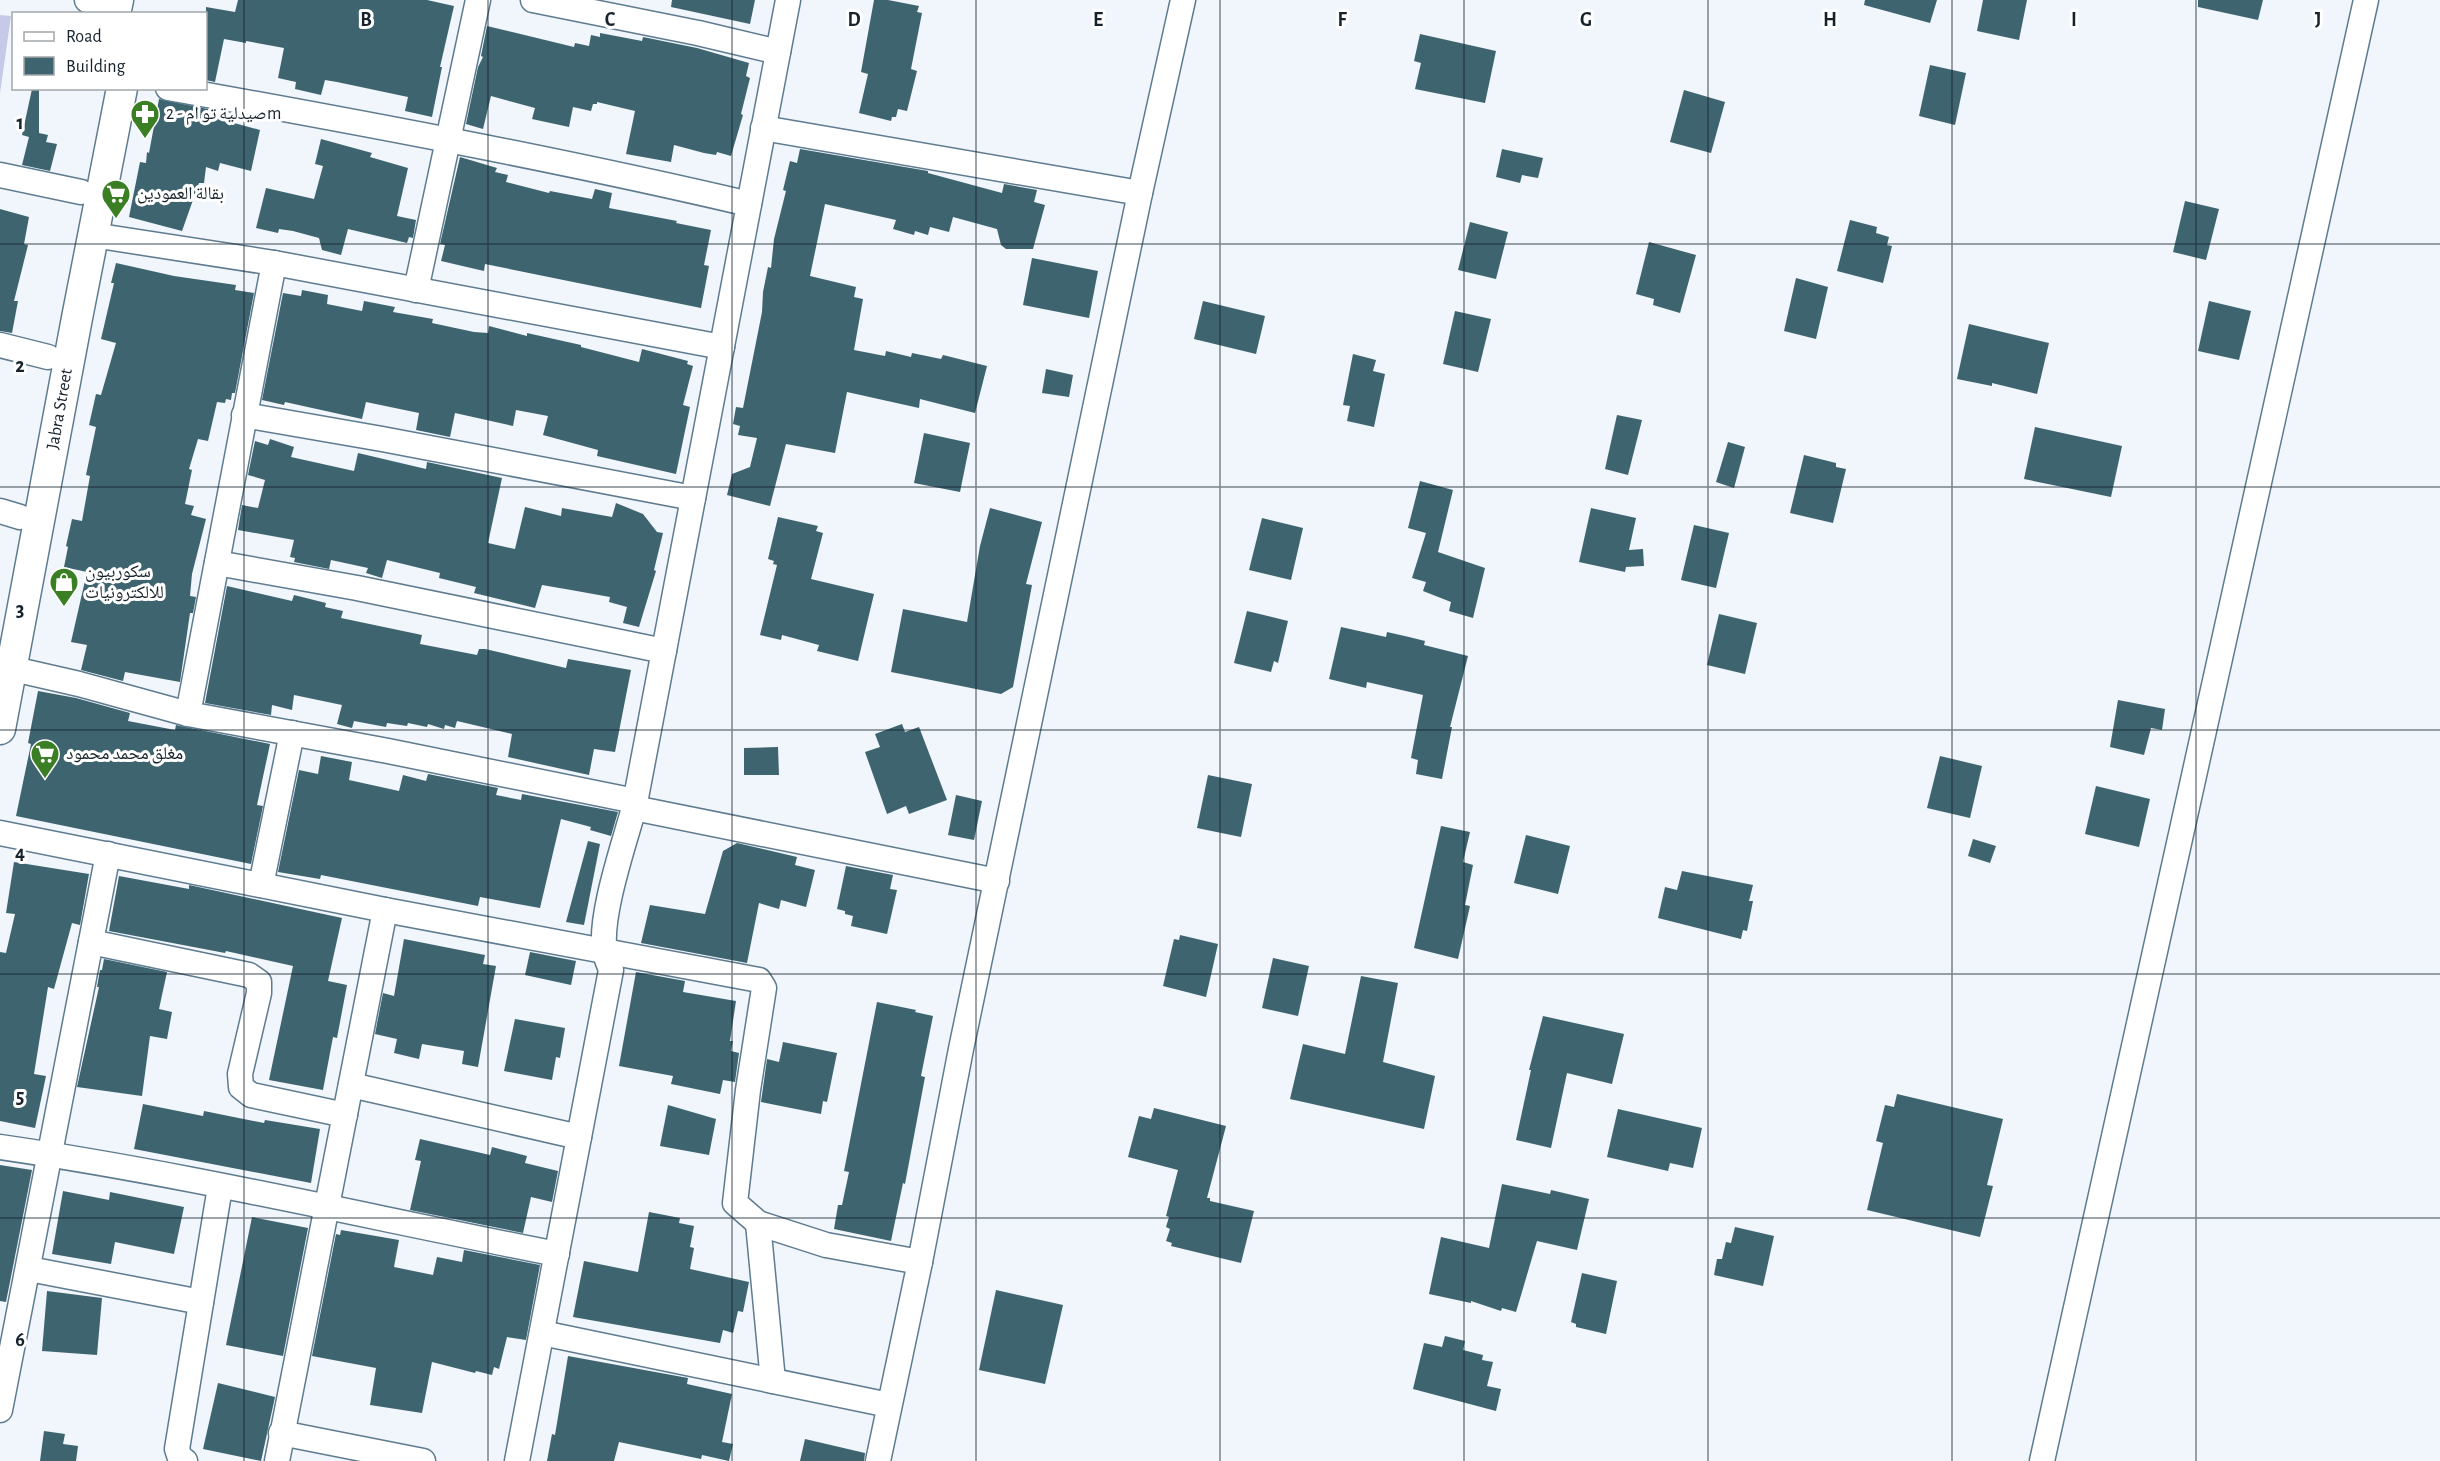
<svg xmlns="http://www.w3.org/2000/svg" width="2440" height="1461" font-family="'Alegreya Sans','Noto Naskh Arabic',sans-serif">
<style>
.green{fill:#c6c9e7}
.building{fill:#3e6470}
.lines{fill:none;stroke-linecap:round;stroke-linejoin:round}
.minor-casing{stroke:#5e7b90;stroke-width:27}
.tertiary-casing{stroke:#5e7b90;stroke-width:33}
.minor{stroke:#fff;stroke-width:24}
.tertiary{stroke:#fff;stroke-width:30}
.grid{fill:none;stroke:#17232c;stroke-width:1.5;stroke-opacity:0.55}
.labels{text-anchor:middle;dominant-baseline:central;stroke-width:6;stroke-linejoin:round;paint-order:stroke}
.poi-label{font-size:18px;fill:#17232c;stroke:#fff;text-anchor:start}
.street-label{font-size:18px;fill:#17232c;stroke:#fff}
.grid-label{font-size:20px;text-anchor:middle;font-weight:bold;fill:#17232c;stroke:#fff;stroke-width:6;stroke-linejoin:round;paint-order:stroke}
</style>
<rect width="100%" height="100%" fill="#f0f6fb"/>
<!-- green -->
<polygon class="green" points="0,15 11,16 0,93"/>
<!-- building -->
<g class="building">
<polygon points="238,0 427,0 454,6 440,67 442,67 432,117 405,111 408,97 337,82 325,80 321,95 295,89 296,82 278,78 284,48 246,41 246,43 224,39 215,82 206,80 206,7 235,12"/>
<polygon points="672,0 755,0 750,24 671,7"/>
<polygon points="874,0 888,0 919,6 917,12 922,13 911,69 917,71 907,111 898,109 896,117 892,117 891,121 859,113 868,74 861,72"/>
<polygon points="1865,0 1937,0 1930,23 1864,5"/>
<polygon points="1983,0 2027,0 2019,40 1977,31"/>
<polygon points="2198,0 2263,0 2258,20 2198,7"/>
<polygon points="487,26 574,47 575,43 589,46 591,35 600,37 600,33 642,41 643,37 697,48 749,63 746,76 750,78 741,114 743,115 731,156 717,152 716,155 704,153 674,145 671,162 626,154 635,111 597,102 597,104 593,104 591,111 573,107 569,127 532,119 535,108 491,96 483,129 466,124 478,67 483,57 481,56"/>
<polygon points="1420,34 1496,51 1485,103 1415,89 1421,63 1414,61"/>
<polygon points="1930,65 1966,73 1955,125 1919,116"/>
<polygon points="32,89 39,89 39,133 48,135 46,142 57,144 50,171 22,165 29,137 22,135"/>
<polygon points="1684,90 1725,102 1711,153 1670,142"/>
<polygon points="159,99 217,111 216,118 260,130 251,171 220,163 218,171 206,167 204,183 199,183 182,231 129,217 140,162 146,163 147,152 149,153"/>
<polygon points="321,139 372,153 370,157 408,168 397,216 416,220 413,238 409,237 407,243 348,229 341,255 322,250 319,238 293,231 279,229 278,233 256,228 266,188 314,199 323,166 315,164"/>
<polygon points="800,149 928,171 928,173 1002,193 1004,184 1037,190 1034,202 1045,205 1033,249 1006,249 1001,245 997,229 953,217 949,232 930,227 928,235 915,231 914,235 893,229 896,220 825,204 810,276 856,287 854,297 863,299 854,350 885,356 886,351 911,357 912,353 941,359 943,355 987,366 975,413 920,399 919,408 847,392 835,453 786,444 770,506 727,495 732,474 750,467 757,438 738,435 740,426 733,424 736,407 743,408 762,312 763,292 768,267 771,268 774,239 786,191 783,190 790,161 797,163"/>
<polygon points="1502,149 1543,158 1538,178 1522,175 1520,183 1496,177"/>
<polygon points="460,157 497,168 495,172 508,175 506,182 549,193 550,191 592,199 595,189 612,193 609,208 677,221 676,223 711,230 704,265 709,266 701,308 485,264 484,271 441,261 445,245 440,244"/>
<polygon points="2185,201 2219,209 2206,260 2173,252"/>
<polygon points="0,209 29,217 24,244 28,245 14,301 18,301 12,333 0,331"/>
<polygon points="1850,220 1877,227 1876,233 1889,237 1887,245 1892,246 1883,283 1837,271"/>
<polygon points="1470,222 1508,232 1496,279 1458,270"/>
<polygon points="1649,242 1696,255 1680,313 1653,305 1654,299 1636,294"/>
<polygon points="1032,258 1098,271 1089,318 1023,305"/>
<polygon points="116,263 174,276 236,285 235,290 254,293 235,393 232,393 231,400 226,399 225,403 217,402 208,441 198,439 189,469 192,470 185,504 194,506 191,515 206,519 192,574 190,596 196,597 193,613 190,613 180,682 125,672 123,681 81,670 87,645 71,642 87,572 64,567 68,547 66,546 72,519 82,521 90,476 86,475 96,427 89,425 96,394 101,395 116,343 101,339 114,283 111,283"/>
<polygon points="1796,278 1828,287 1816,339 1784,331"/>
<polygon points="302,290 328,295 327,304 362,311 364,301 395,307 393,312 433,319 432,323 474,332 488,333 489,326 527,336 527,333 581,345 581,347 639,362 642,349 688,361 687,364 693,366 683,405 690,407 676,474 597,456 598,450 543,435 548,416 516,410 513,426 455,413 450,437 416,430 419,413 366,402 362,419 285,402 284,405 262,400 283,293 301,296"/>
<polygon points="1203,301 1265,316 1256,354 1194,339"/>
<polygon points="2209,301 2251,311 2239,360 2198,351"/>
<polygon points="1455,311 1491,319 1478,372 1443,364"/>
<polygon points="1969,324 2049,343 2037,394 1992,383 1992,386 1957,379"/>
<polygon points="1353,354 1376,360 1373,371 1385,374 1374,427 1347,421 1350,406 1343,405"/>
<polygon points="1046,369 1073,375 1069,397 1042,393"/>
<polygon points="1617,415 1642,420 1628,475 1605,469"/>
<polygon points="2035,427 2122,446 2111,497 2024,479"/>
<polygon points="924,433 970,443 960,492 914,483"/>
<polygon points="270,439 294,447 291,457 354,471 358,453 426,469 427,462 502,478 488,543 515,549 525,507 561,516 562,508 612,517 616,503 643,514 657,532 663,533 654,570 656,571 639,627 623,623 627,607 609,602 610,597 571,590 542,585 535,608 474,593 476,587 439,578 440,573 387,560 382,578 366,573 368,568 331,560 329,569 294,562 295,558 290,557 294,540 238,530 242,505 258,508 265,480 248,475 255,441 268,445"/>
<polygon points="1728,442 1745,447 1734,488 1716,482"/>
<polygon points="1804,455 1836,463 1836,467 1846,469 1833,523 1790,513"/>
<polygon points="1420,481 1453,490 1438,552 1485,568 1473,618 1449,611 1451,602 1423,591 1426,582 1412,578 1426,533 1408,528"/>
<polygon points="990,508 1042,522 1026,584 1032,585 1013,687 1001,694 891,672 903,609 967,622 980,546"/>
<polygon points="1591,508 1636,518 1629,550 1643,549 1644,566 1626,567 1625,572 1579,562"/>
<polygon points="778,517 818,526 816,531 823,533 811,579 874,594 858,661 817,651 819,645 782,635 781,640 760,635 777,565 773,564 774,561 768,559"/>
<polygon points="1262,518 1303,528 1291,580 1249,570"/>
<polygon points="1694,525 1729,533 1716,588 1681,580"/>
<polygon points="227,586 292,601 294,595 326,603 325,607 343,611 341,618 422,635 420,644 477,655 479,649 485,649 566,668 568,659 631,670 615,752 594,749 589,775 508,757 512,734 457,721 455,728 445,725 444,729 428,724 427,727 408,723 407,726 387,723 386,727 354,721 352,728 337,724 342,705 294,695 292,710 272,705 271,715 205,703"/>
<polygon points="1247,611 1288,621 1278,663 1274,661 1271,672 1234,663"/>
<polygon points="1719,614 1757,623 1745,674 1707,665"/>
<polygon points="1341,627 1386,637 1387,632 1409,637 1425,641 1424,645 1468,656 1450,727 1452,727 1442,779 1416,774 1418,760 1411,758 1423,695 1367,682 1366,688 1329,679"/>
<polygon points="38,691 76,698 130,713 128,721 175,730 176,725 270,744 257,805 263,806 251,864 16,816 31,744 28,743"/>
<polygon points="2118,700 2165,709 2162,730 2151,728 2144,755 2110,747"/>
<polygon points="902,724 905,732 919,727 947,800 909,814 906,806 887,814 865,752 880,747 875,734"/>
<polygon points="778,747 779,775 744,775 744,748"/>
<polygon points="321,756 352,762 349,780 399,791 403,775 426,781 428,774 498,788 496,795 521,800 522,794 618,812 611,836 590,830 591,827 561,819 540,908 480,897 478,906 321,875 320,879 278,872 299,770 318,774"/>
<polygon points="1940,756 1982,766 1970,818 1927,808"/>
<polygon points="1208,775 1252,784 1241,837 1197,828"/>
<polygon points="2096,786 2150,799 2139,847 2085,834"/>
<polygon points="956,795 982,801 974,840 948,835"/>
<polygon points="1441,826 1470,832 1463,862 1473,865 1465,905 1470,906 1458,959 1414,948"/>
<polygon points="1526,835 1570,846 1558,894 1514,883"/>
<polygon points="1973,839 1996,846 1990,863 1968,856"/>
<polygon points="588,841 600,844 584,925 566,922"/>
<polygon points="737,843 797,857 795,865 815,870 806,907 781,900 779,909 759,903 747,963 641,943 650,905 705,914 723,851"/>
<polygon points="14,862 89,874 80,925 72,923 54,989 48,987 34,1074 46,1076 35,1128 0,1121 0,952 6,953 15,914 6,913"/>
<polygon points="846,866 893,875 890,889 897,890 887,934 851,926 853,916 845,914 845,911 837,909"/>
<polygon points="1682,871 1753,885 1749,901 1753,901 1747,931 1743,930 1741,939 1658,918 1665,887 1677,890"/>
<polygon points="119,876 189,889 189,885 342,918 328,981 347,985 337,1038 333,1037 323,1090 269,1080 293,966 226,951 225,953 109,931"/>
<polygon points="1180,935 1218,944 1206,997 1163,986 1174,939 1179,940"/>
<polygon points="404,939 485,955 483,964 496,966 478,1067 462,1064 464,1051 422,1044 419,1059 394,1053 397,1039 375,1034 383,993 394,996"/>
<polygon points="530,952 576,961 571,985 525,975"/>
<polygon points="1273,958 1309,966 1298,1016 1262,1008"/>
<polygon points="104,959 167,972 159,1009 172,1012 167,1039 150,1036 142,1096 77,1087 99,987 97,987 100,970 102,970"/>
<polygon points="636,972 685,981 683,992 736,1001 730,1041 733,1041 731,1051 739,1053 735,1082 723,1080 720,1094 671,1084 673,1076 619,1066"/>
<polygon points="1361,976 1398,983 1383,1062 1435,1076 1424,1129 1290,1099 1303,1044 1345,1054"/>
<polygon points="877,1002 916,1010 915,1012 933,1016 921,1076 925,1077 905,1184 903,1183 891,1241 834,1229 838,1205 842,1205 849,1172 844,1171"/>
<polygon points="1543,1016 1624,1034 1612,1084 1567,1073 1551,1148 1516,1140 1531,1070 1529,1070"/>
<polygon points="515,1019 565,1028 560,1058 556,1057 552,1080 504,1071"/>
<polygon points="783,1042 837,1053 827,1102 823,1101 821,1114 761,1102 767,1059 779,1062"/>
<polygon points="1897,1094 2003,1119 1987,1185 1993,1186 1980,1237 1867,1210 1883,1143 1876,1141 1885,1105 1894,1107"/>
<polygon points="143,1104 203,1116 204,1111 264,1123 265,1120 320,1129 311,1183 134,1149"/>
<polygon points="668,1105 716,1119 709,1155 660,1146"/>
<polygon points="1154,1108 1226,1126 1207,1198 1210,1198 1210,1201 1254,1211 1241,1263 1171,1246 1172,1243 1166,1241 1170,1229 1166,1227 1169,1217 1166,1216 1178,1170 1128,1157 1139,1116 1151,1119"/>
<polygon points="1618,1109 1702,1128 1693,1168 1670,1163 1668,1171 1607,1157"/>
<polygon points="420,1139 490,1155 492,1147 527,1156 525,1163 558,1171 552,1202 531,1197 523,1233 410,1210 421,1161 415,1160"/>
<polygon points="0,1165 32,1170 6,1302 0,1301"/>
<polygon points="1502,1184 1550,1194 1551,1190 1589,1199 1577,1250 1537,1241 1516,1312 1502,1308 1501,1311 1471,1301 1471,1303 1429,1294 1441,1237 1489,1248"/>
<polygon points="63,1191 109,1200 110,1192 184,1207 174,1254 115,1242 111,1264 52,1254"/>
<polygon points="649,1212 680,1218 679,1223 694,1226 690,1247 694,1248 690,1269 749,1282 743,1312 738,1311 733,1333 723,1330 720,1343 573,1317 584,1261 638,1272"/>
<polygon points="252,1217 308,1228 283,1356 226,1345"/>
<polygon points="1735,1227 1774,1236 1763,1286 1714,1275 1717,1259 1722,1259 1726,1242 1731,1243"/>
<polygon points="341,1230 399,1240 394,1267 433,1275 437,1257 462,1262 464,1250 540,1265 526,1340 507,1337 499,1369 494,1367 492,1375 476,1371 475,1373 432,1362 422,1413 370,1405 376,1368 312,1356 336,1234 340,1235"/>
<polygon points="1582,1273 1617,1281 1606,1334 1576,1327 1576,1324 1571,1322"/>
<polygon points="996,1290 1063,1305 1045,1384 979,1370"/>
<polygon points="47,1291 102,1298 97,1355 42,1351"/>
<polygon points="1445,1336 1465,1341 1463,1350 1483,1355 1482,1360 1493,1362 1487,1386 1501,1389 1496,1411 1413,1389 1424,1343 1442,1347"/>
<polygon points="568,1356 688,1378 687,1384 732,1394 722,1442 733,1444 729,1461 702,1455 701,1459 619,1442 614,1461 547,1461 552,1434 555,1435"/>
<polygon points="218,1383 275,1397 261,1461 203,1449"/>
<polygon points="44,1431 65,1434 63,1444 78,1446 76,1461 40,1461"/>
<polygon points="805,1439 865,1453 864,1461 800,1461"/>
</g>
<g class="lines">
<!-- minor casing -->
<g class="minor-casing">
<g id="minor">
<polyline points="87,0 117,6"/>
<polyline points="533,0 698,33 778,52"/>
<path d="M168 88C363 123 557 159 749 204"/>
<polyline points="763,128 1140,193"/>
<polyline points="0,175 81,192"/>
<polyline points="93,235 274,263 722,347"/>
<polyline points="416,290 478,0"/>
<polyline points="0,345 48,357"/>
<polyline points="244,415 382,439 693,498"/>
<polyline points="0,511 20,517"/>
<polyline points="217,563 357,588 664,651"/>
<polyline points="0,666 79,684 188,714 388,751 635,801"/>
<polyline points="188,714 274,263"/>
<polyline points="634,808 997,881"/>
<polyline points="0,833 385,910 759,980 764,988 748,1090 735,1203 758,1223 826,1245 920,1262"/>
<polyline points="261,885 292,733"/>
<polyline points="91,942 249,975 259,982 259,993 240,1074 241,1087 251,1095 345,1115"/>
<polyline points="351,1085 579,1137"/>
<path d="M0 1147C187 1174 372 1218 557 1254"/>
<polyline points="758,1223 773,1381"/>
<polyline points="29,1269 201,1302"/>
<polyline points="542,1333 889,1405"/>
<polyline points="0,1410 108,854"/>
<polyline points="281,1433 423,1461"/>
<polyline points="185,1461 180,1458 177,1449 220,1187"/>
<polyline points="277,1461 385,910"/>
<path d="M517 1461 611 970C609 964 606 958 605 953 598 919 624 844 634 808L788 0"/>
<polyline points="878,1461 920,1262 961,1049 1140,193 1183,0"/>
<polyline points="2042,1461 2366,0"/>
</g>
</g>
<!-- tertiary casing -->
<g class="tertiary-casing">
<g id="tertiary">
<polyline points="115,14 118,0"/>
<polyline points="0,729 77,318 122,88"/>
</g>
</g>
<!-- minor -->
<use href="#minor" class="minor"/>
<!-- tertiary -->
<use href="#tertiary" class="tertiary"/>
</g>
<!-- grid -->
<path class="grid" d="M244 0V1461M488 0V1461M732 0V1461M976 0V1461M1220 0V1461M1464 0V1461M1708 0V1461M1952 0V1461M2196 0V1461M0 244H2440M0 487H2440M0 730H2440M0 974H2440M0 1218H2440"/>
<!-- icons -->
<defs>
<g id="pharmacy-pin" transform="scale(1.5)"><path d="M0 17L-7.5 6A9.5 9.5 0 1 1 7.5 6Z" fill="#3a7f23" stroke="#fff"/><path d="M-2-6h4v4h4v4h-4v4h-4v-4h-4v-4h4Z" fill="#fff"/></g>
<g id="supermarket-pin" transform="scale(1.5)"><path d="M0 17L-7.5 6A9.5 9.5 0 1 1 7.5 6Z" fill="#3a7f23" stroke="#fff"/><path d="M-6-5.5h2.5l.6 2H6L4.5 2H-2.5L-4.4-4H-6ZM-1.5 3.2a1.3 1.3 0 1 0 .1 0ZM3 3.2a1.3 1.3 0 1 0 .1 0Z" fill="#fff"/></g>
<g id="shop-pin" transform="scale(1.5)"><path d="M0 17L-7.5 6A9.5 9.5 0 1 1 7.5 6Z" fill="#3a7f23" stroke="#fff"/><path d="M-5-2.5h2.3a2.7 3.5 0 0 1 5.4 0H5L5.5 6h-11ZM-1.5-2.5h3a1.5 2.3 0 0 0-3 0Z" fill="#fff"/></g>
</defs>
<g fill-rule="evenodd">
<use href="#pharmacy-pin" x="145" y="114"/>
<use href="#supermarket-pin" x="116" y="194"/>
<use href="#shop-pin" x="64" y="582"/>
<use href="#supermarket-pin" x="45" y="754"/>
</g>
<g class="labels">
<!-- poi labels -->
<g class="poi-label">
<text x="166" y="114">صيدلية تو ام - 2m</text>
<text x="137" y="194">بقالة العمودين</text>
<text x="85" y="572">سكوربيون<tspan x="85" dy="21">للالكترونيات</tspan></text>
<text x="66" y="754">مغلق محمد محمود</text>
</g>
<!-- street labels -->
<g class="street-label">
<text transform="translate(60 409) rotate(-80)">Jabra Street</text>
</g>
</g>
<g class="grid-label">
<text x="366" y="26">B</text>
<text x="610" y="26">C</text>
<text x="854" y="26">D</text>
<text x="1098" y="26">E</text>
<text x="1342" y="26">F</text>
<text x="1586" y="26">G</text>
<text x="1830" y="26">H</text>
<text x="2074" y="26">I</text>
<text x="2318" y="26">J</text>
<text x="20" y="129">1</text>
<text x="20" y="372">2</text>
<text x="20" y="616">3</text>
<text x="20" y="859">4</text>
<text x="20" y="1103">5</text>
<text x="20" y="1346">6</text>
</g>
<!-- legend -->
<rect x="12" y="12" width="195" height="78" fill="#ffffff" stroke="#a2a7ab" stroke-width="1.5"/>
<rect x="24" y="32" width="30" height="9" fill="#ffffff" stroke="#a2a7ab" stroke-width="1.5"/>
<text x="66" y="42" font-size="18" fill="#17232c">Road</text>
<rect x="24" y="57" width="30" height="18" fill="#3e6470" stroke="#a2a7ab" stroke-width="1.5"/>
<text x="66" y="72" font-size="18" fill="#17232c">Building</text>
</svg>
